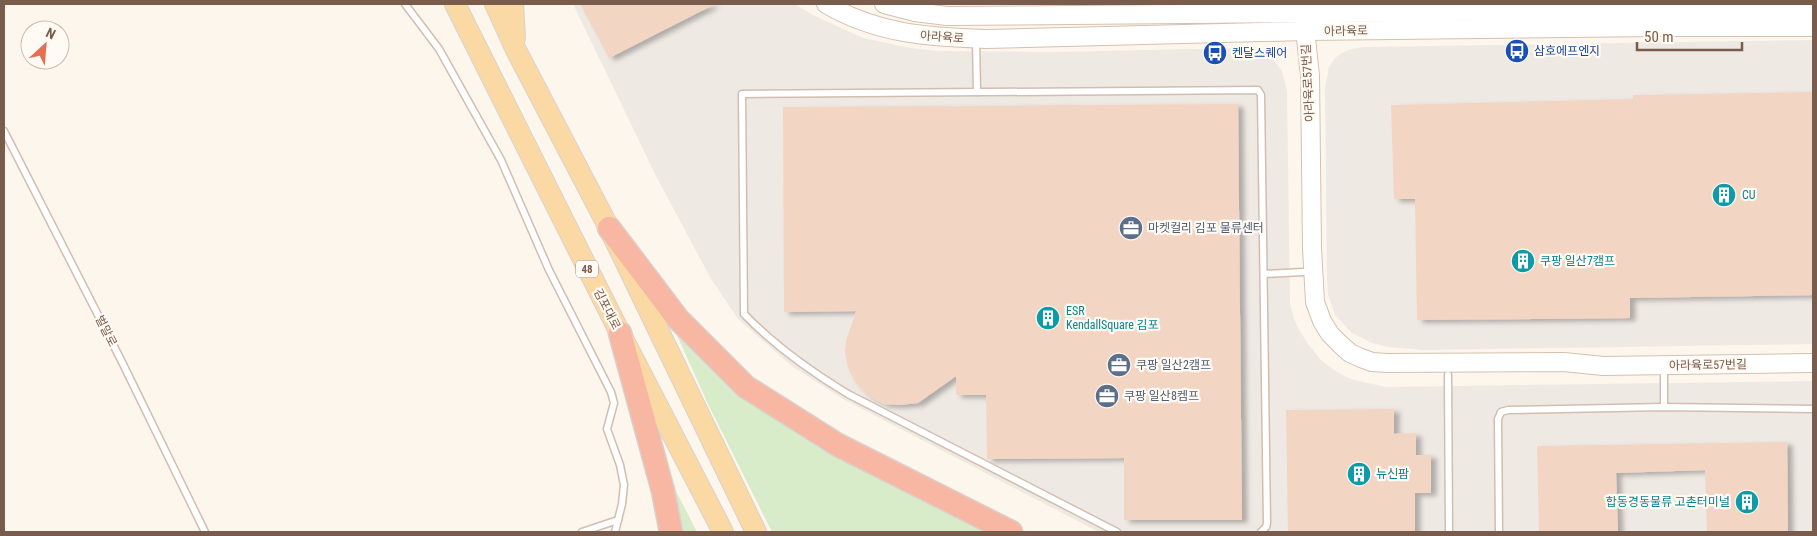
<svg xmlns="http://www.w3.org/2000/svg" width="1817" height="536" font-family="'Roboto Condensed','Noto Sans KR',sans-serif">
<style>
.industrial{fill:#efe9e4}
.green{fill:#d8ecc9}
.building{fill:#f3d5c3;filter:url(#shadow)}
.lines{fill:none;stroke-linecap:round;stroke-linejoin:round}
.lane-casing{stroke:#d1beb0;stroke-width:9}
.secondary-casing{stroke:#d6c0b0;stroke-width:20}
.primary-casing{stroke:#dad1cd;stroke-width:22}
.highway-casing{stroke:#dad1cd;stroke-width:25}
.lane{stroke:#fff;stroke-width:6}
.secondary{stroke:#fff;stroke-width:18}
.primary{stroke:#fbd9a5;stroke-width:20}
.highway{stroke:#f7b7a3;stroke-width:22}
.labels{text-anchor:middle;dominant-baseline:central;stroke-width:4.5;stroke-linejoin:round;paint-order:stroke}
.shield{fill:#fffaf3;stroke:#a28b7f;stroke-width:1}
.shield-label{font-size:11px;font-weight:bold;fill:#7a5c4d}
.street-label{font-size:12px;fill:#7a5c4d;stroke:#fffaf3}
.transit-label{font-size:12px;fill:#164399;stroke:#fffaf3;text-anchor:start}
.culture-label{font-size:12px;fill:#0d838f;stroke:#fffaf3;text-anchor:start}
.service-label{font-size:12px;fill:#4e5e75;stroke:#fffaf3;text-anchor:start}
</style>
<defs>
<filter id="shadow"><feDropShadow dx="5.5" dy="3" stdDeviation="2.5" flood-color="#0004"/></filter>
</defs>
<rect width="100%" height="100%" fill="#fdf6ec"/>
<!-- industrial -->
<g class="industrial">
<polygon points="573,4 795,4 813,15 863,38 910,48 939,51 1053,52 1242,48 1253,49 1263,52 1272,58 1282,71 1287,91 1290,303 1293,316 1298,328 1308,344 1321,360 1334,370 1346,377 1358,381 1387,387 1813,381 1813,532 1099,532 843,399 793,367 738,319 710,277 656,176"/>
<polygon points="1813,40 1813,344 1422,350 1388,347 1372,343 1352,333 1335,315 1328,295 1327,279 1325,89 1329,67 1335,58 1342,53 1351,49 1364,47"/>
</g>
<!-- green -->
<g class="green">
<polygon points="670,320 722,378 769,415 829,452 988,532 772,532 708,404"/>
<polygon points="663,466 697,532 678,532"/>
</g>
<!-- building -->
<g class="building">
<polygon points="580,4 715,4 609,58"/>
<polygon points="1813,92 1813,295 1630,298 1630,318 1417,320 1415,199 1394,199 1391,105 1633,99 1633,95"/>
<polygon points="1238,104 1242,520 1124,520 1124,458 987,459 986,395 956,395 956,376 918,403 900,405 884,404 867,395 855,382 848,368 845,353 846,341 856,311 784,312 783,107"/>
<polygon points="1394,409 1394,434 1416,433 1416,455 1431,455 1431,493 1415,493 1415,532 1288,532 1286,410"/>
<polygon points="1787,442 1788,532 1707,532 1705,470 1616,473 1618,532 1539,532 1537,446"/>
</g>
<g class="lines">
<!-- lane casing -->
<g class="lane-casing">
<g id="lane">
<polyline points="405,4 439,49 501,160 549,270 611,392 614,403 607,429 620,465 624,485 622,504 615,532"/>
<polyline points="976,40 977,92"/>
<polyline points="4,131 122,362 205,532"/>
<polyline points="1264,274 1303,272"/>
<polyline points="1448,375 1449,532"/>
<polyline points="1664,407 1664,367"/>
<polyline points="582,532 618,520"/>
<path d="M1117 532 848 394C810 371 775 346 744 314L742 94 1258 90 1261 95 1267 523 1266 527 1261 532"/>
<polyline points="1499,532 1498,419 1501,412 1508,410 1664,407 1813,409"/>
</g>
</g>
<!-- secondary casing -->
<g class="secondary-casing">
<g id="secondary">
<path d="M826 4C877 34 928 37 986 39L1305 31 1657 27H1813"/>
<polyline points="884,4 915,12 947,16 1813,9"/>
<polyline points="1304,19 1310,76 1312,248 1315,302 1322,321 1330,334 1340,344 1350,353 1361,358 1372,362 1387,363 1564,362 1603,366 1813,363"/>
</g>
</g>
<!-- primary casing -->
<g class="primary-casing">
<g id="primary">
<polyline points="455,4 620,333 723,532"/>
<polyline points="495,4 516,50 609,228 756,532"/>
<polyline points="513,4 515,38"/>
</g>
</g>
<!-- highway casing -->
<g class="highway-casing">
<g id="highway">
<polyline points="609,228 678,319 746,387 838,445 1011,532"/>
<polyline points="620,333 663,491 671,532"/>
</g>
</g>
<!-- lane -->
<use href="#lane" class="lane"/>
<!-- secondary -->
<use href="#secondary" class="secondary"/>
<!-- primary -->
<use href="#primary" class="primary"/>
<!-- highway -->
<use href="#highway" class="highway"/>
</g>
<!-- icons -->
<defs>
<g id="bus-disc" transform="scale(1.25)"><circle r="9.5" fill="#1a4fb4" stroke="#fffaf3"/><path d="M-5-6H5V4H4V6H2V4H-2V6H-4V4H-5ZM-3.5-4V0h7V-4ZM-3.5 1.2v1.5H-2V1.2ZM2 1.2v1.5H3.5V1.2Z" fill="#fff"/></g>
<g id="building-disc" transform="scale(1.25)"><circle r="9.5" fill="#0f9aa8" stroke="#fffaf3"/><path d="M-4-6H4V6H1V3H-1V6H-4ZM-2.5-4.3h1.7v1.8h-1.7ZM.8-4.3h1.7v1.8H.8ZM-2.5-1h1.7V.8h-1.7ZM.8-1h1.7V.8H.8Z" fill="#fff"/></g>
<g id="office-disc" transform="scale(1.25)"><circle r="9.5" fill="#5c6f8a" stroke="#fffaf3"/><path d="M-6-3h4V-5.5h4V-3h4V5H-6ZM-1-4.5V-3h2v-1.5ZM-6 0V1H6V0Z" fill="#fff"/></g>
</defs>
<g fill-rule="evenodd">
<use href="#bus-disc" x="1517" y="51"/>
<use href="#bus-disc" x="1215" y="53"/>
<use href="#building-disc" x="1724" y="195"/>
<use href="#office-disc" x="1131" y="228"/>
<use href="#building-disc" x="1523" y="261"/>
<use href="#building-disc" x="1048" y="318"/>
<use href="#office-disc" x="1119" y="365"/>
<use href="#office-disc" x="1107" y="396"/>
<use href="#building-disc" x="1359" y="474"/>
<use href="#building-disc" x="1747" y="502"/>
</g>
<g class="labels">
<!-- shield labels -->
<rect class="shield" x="576" y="260.5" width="22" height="17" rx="4"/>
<g class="shield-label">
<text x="587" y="269">48</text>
</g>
<!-- street labels -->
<g class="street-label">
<text transform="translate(1346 31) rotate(-1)">아라육로</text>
<text transform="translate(942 37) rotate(4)">아라육로</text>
<text transform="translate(1308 83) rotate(-93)">아라육로57번길</text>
<text transform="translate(607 309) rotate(63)">김포대로</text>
<text transform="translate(106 331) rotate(63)">벌말로</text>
<text transform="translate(1708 365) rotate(-1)">아라육로57번길</text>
</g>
<!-- transit labels -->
<g class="transit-label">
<text x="1534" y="51">삼호에프엔지</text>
<text x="1232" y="53">켄달스퀘어</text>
</g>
<!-- culture labels -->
<g class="culture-label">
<text x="1742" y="195">CU</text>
<text x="1540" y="261">쿠팡 일산7캠프</text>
<text x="1066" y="311">ESR<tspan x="1066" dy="14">KendallSquare 김포</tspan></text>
<text x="1376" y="474">뉴신팜</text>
<text x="1730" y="502" text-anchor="end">합동경동물류 고촌터미널</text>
</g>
<!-- service labels -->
<g class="service-label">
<text x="1148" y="228">마켓컬리 김포 물류센터</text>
<text x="1136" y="365">쿠팡 일산2캠프</text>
<text x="1124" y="396">쿠팡 일산8켐프</text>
</g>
</g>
<!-- border -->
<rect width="1817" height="536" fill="none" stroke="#7a5c4d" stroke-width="10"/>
<!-- north arrow -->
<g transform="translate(45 45) rotate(26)"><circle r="24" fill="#fffaf3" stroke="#cabbb1"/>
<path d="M0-4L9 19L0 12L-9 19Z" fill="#e76f51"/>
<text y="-8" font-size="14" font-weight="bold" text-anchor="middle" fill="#7a5c4d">N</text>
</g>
<!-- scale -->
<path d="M1637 42v8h105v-8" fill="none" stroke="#7a5c4d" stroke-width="2.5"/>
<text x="1644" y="42" font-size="15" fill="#7a5c4d" stroke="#fffaf3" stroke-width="4" paint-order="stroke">50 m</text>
</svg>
